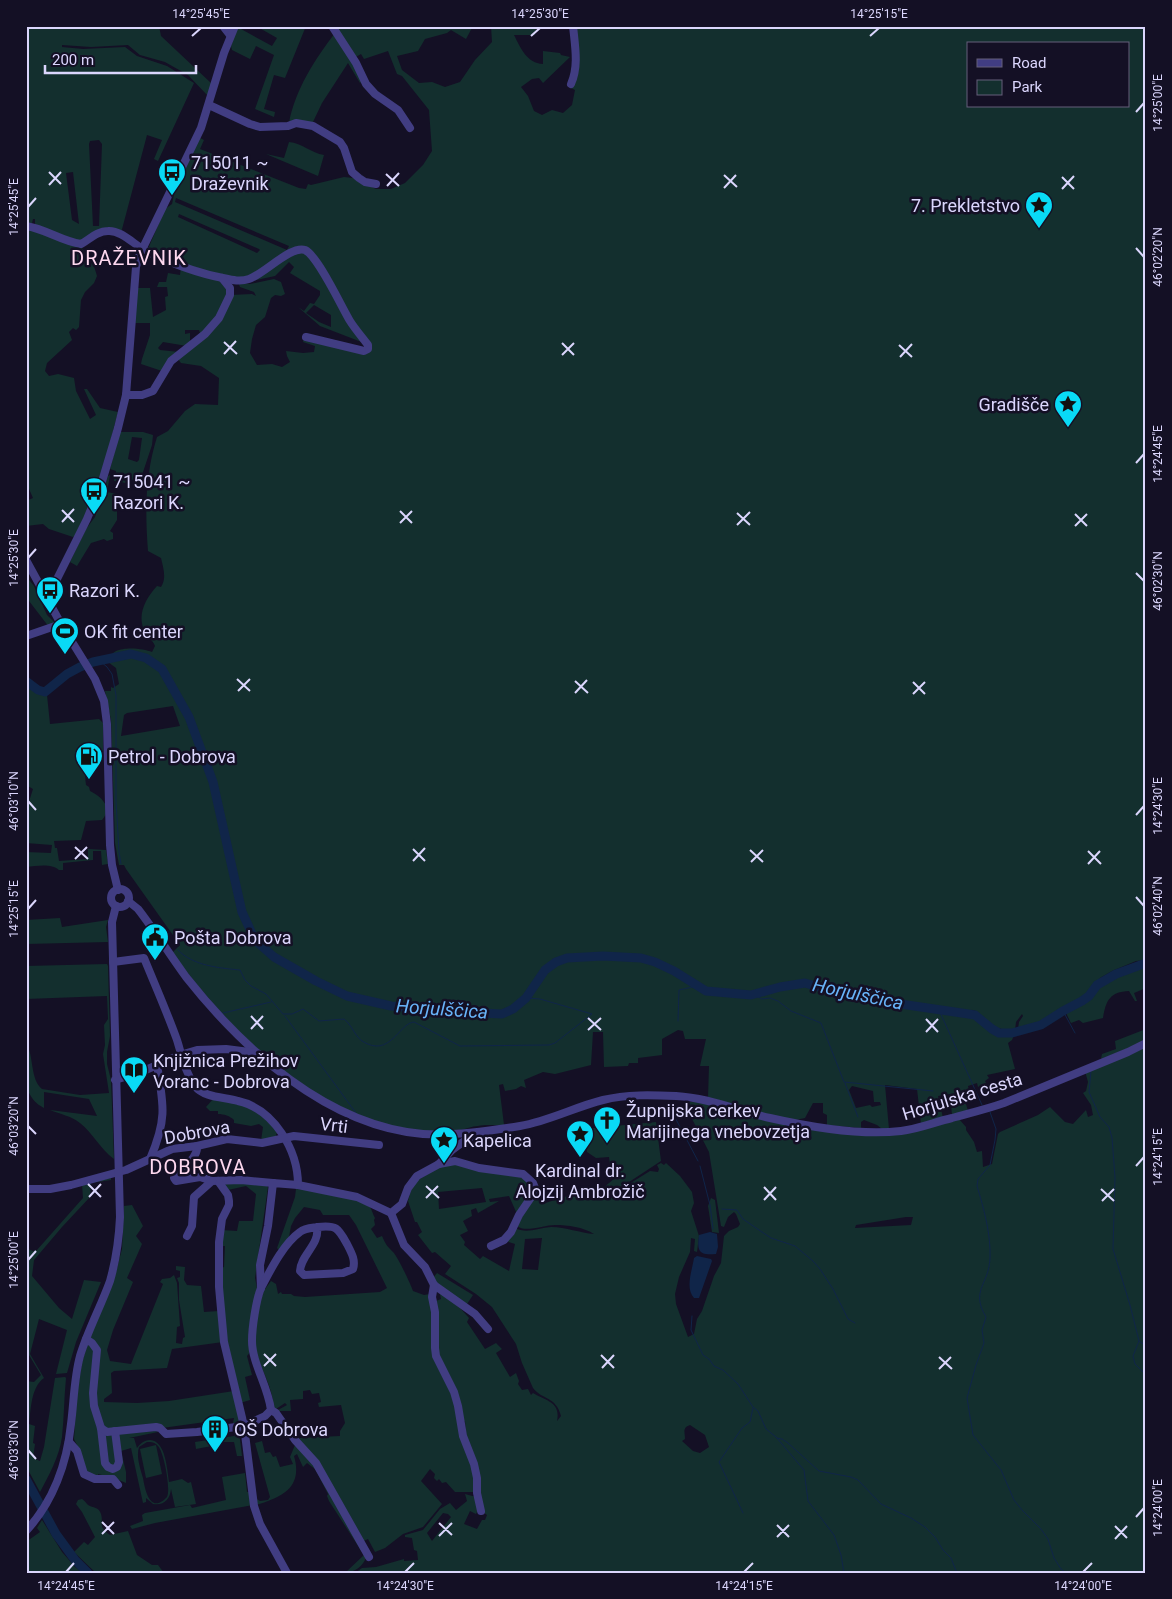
<svg xmlns="http://www.w3.org/2000/svg" width="1172" height="1599" font-family="Roboto,sans-serif">
<style>
.green{fill:#132f2e;fill-rule:evenodd}
.water{fill:#102549}
.lines{fill:none;stroke-linecap:round;stroke-linejoin:round}
.stream{stroke:#102549;stroke-width:1}
.river{stroke:#102549;stroke-width:9}
.minor{stroke:#413d82;stroke-width:8}
.ticks{fill:none;stroke:#dbd6fd;stroke-width:2}
.labels{text-anchor:middle;dominant-baseline:central;stroke-width:5;stroke-linejoin:round;paint-order:stroke}
.poi-label{font-size:18px;fill:#dbd6fd;stroke:#141025;text-anchor:start}
.street-label{font-size:18px;fill:#dbd6fd;stroke:#141025}
.water-label{font-size:19px;font-style:italic;fill:#68b4f9;stroke:#141025}
.quarter-label{font-size:20px;letter-spacing:1px;fill:#fed8ef;stroke:#141025}
.neatline{fill:none;stroke:#dbd6fd;stroke-width:2}
.ticks-label{font-size:12px;text-anchor:middle;fill:#dbd6fd}
</style>
<rect width="100%" height="100%" fill="#141025"/>
<!-- green -->
<g class="green">
<path d="M26 26H159L161 36 212 84 208 96 188 75 165 62 140 55 128 45 91 47 62 45V47L83 49 125 47 137 56 167 66 194 83 158 161 154 159 162 140 147 135 121 233 116 231 81 242 35 226V219H33L32 223 26 224ZM99 140 102 144 99 226H93L89 144 90 141ZM73 172 79 224 72 220 66 173Z"/>
<polygon points="238,26 242,26 241,29 272,46 277,38 256,26 306,26 285,78 274,75 264,109 275,112 274,117 255,109 274,55 256,46 250,59 232,50 231,46"/>
<path d="M334 26H473L466 39 451 30 447 33 425 39 418 51 397 56 402 70 419 83 432 82 445 87 460 82 475 60 492 42 491 26H539L536 28 535 35H514C521 49 527 63 543 64V51L560 53 561 55 570 57 543 83 539 78 532 79 521 87 528 96 534 111 542 115 552 110 563 113 572 105 575 90 571 88 577 75 575 26H1146V960L1136 961 1112 971 1100 978 1095 983 1088 996 1059 1010 1041 1024 1018 1029 1019 1022 1023 1016 1022 1014 1016 1022 1015 1030C993 1030 991 1025 976 1011L972 1010 963 1013 977 1018 996 1033 1014 1035 1012 1040 1008 1043 1015 1069 987 1075 989 1078 985 1081 986 1083 978 1087 977 1083 968 1086 969 1091 961 1094 963 1104H966L968 1111 952 1115 950 1094 938 1096 943 1118 921 1124 917 1089 885 1085 889 1129H882L877 1125 864 1120 861 1122V1128L827 1125V1115L823 1113V1103H813L805 1118 795 1120 766 1115 737 1105 708 1098 709 1066H700L706 1039H685L683 1031 678 1030 662 1039V1055L638 1058V1063H629L628 1066 604 1067 603 1032H593L591 1065 555 1074 543 1072 524 1080 526 1088 521 1086 516 1089 505 1091 503 1084 499 1085 504 1125C495 1126 487 1124 478 1126 472 1126 466 1129 460 1130 449 1132 436 1132 425 1131 317 1123 234 1034 172 953L180 945 126 869 124 865H119L115 843 111 720 105 691H111V687L113 688 119 684 116 668 108 662C110 644 141 648 152 652L155 646C153 640 146 636 144 630 137 614 146 598 157 586L161 587C167 578 163 567 161 558L148 551C145 512 145 475 157 437L168 431 185 411 195 404 218 405 219 378 201 366 181 363 177 358 201 336 199 330H185V334L190 333V344L187 346 163 342 158 348 160 350 179 352 162 371 141 364 142 359 150 335V323H134L137 288H150L153 317 166 310 165 297 168 296 167 287H157L159 282H166L168 273 180 275 181 267 217 278 231 295 252 294 256 296 254 292 240 287 238 282 250 284 274 279 281 282 285 294 281 296 275 295 271 298 265 317 256 325 252 339 250 353 257 365 272 364 282 367 290 362 287 356 286 351 303 353 314 352 315 346 303 342 304 339 364 353 366 339 307 249 245 279 203 271 148 249 165 209 172 204 176 186 200 138 204 140 200 149 299 188 306 189 308 184 311 185 344 177 353 178 376 189H391L405 183 423 165 432 151 429 110 402 76 397 74 388 51 364 59 361 54 354 58ZM968 44H1128V106H968ZM176 198 289 246 287 250 175 202ZM179 214 259 249 260 250 257 253 178 217ZM173 706 180 726 121 736 124 715 127 713ZM852 1086 873 1091 874 1102H880L881 1105 872 1107 870 1105 856 1108 849 1090Z"/>
<path d="M335 33 364 79 360 83 348 63 322 103 312 124 289 123C295 90 315 59 335 33Z"/>
<path d="M289 142C302 143 311 153 324 155L318 176 266 154 284 158Z"/>
<polygon points="26,228 80,246 93,263 97,276 94,283 85,292 81,300 79,327 76,330 73,328 69,332 72,340 47,363 45,371 49,376 58,374 74,378 76,391 90,419 96,415 84,389 87,389 100,408 118,412 98,488 77,534 73,537 49,529 43,524 26,526 26,501 33,498 26,482"/>
<path d="M297 251 310 255 364 343 320 326 298 307 304 311 310 303 314 304 320 295V291L290 273 294 267 289 262 275 276 251 281ZM314 305 331 315V327L319 322 306 313Z"/>
<path d="M120 432H143L153 435 152 445 142 475 126 483 114 481 116 471 110 469ZM132 437 142 438 139 460 137 462 128 459Z"/>
<polygon points="110,475 107,492 117,494 117,520 110,531 113,533 113,539 107,541 104,539 91,543 77,566 70,562 86,529 95,517 108,476"/>
<polygon points="26,576 34,586 47,615 55,623 49,627 26,597"/>
<path d="M29 686 41 695H47L50 724 99 719 103 723V750L98 757 96 755C86 765 84 771 86 785L89 787 90 791C100 796 114 807 102 820L86 821 81 840 54 841 55 848H57L59 861 88 859V849L106 850 108 864 102 865 101 851H93V860L63 863V870H59C51 863 37 866 26 867V852L51 853 52 845 26 843V811L33 789 26 785V691Z"/>
<polygon points="60,918 62,927 108,920 106,927 108,942 26,944 26,920"/>
<path d="M107 964 108 966 110 1036 107 1052V1064L111 1080 114 1159C100 1149 93 1133 80 1123 71 1116 60 1114 50 1110L97 1116 89 1099 44 1092V1108C19 1096 26 1065 26 1042 34 1056 30 1079 42 1089L80 1095 109 1093 103 1054 105 1045 104 1025 108 1019 107 996 26 999V966Z"/>
<path d="M1146 966V988L1134 993 1137 1001H1135L1129 991C1110 992 1106 1000 1103 1018L1083 1023 1079 1020 1071 1023 1067 1015V1011L1092 997 1096 989 1107 980Z"/>
<polygon points="1146,1029 1146,1040 1131,1047 1101,1059 1102,1054 1116,1049 1115,1041"/>
<path d="M1146 1046V1573H355L362 1568 376 1567 404 1559V1561L418 1560 417 1551 414 1550 412 1538 405 1537V1535L423 1530 440 1509 450 1503 456 1510 467 1501 465 1494 476 1497 478 1510 476 1514 470 1511 464 1524 477 1529 482 1520H485L487 1515 483 1512 467 1444 465 1421 461 1422 437 1352 436 1301 441 1299 440 1294 441 1293 461 1309 469 1318 467 1322 485 1349 496 1343 502 1349 496 1353 510 1377 516 1373 519 1381 518 1384 522 1390 528 1389 531 1395 533 1393C546 1401 561 1402 557 1421L561 1416C556 1396 542 1400 533 1388L522 1363 516 1344 492 1307 476 1294 445 1274 451 1266 435 1252 432 1253 418 1235 422 1232 417 1222H415L408 1201 412 1187 416 1181 445 1164 452 1162 525 1177 533 1190 517 1214 509 1196 489 1199 490 1202 499 1201 478 1213 476 1208 471 1210 472 1216 463 1221 468 1231 460 1235 465 1242 464 1245 480 1259 483 1256 509 1271 515 1244 506 1241 515 1228C526 1234 539 1228 551 1227 566 1227 580 1233 594 1234 583 1227 568 1225 555 1225 544 1225 525 1233 517 1226L535 1193 542 1204 574 1194 575 1192 603 1188 615 1178 612 1179 609 1157 596 1158 587 1152 584 1135 593 1128 656 1122 661 1161 620 1188 621 1189 650 1171 658 1172 659 1169 657 1165 661 1163 664 1165 666 1163 680 1176 692 1192 694 1203 691 1211 699 1236 697 1252 694 1251 695 1239 691 1238 690 1252 679 1277 675 1294 676 1304 688 1337 694 1334 697 1319 702 1311 714 1276 721 1263 724 1236 729 1231 738 1227 740 1224 736 1214 734 1212 728 1217 724 1227 721 1226 709 1152 689 1113H687L685 1102H699L733 1111 870 1136C900 1137 930 1126 959 1119L966 1127V1130L974 1142 977 1152 982 1151 983 1167 992 1164 998 1134 1000 1132 1038 1115 1050 1107 1065 1122 1073 1124 1086 1110 1088 1117 1093 1115 1091 1105 1083 1093 1086 1091 1088 1082 1085 1071ZM482 1188 486 1202 439 1209 438 1192ZM906 1217H913L911 1225 855 1228 856 1225ZM542 1238 538 1270 522 1269 525 1239ZM690 1425 705 1435 709 1447 700 1453 693 1451 682 1441 685 1439C685 1432 682 1428 690 1425ZM443 1513 448 1514 451 1517 432 1541 427 1533Z"/>
<path d="M214 1098 256 1109 279 1133 276 1134V1137L261 1141 263 1127 259 1124 251 1126 234 1123V1120C230 1116 224 1114 218 1114V1111H210L206 1107Z"/>
<path d="M111 1178V1180L91 1183 90 1197 62 1227 34 1260 32 1276 59 1308 72 1319 84 1280 101 1282 76 1342 67 1373 56 1374 67 1330 39 1319 30 1354 44 1378C31 1387 31 1409 29 1424L35 1426 33 1443 35 1444 33 1458 40 1461 44 1447 55 1378 65 1377 66 1378C64 1398 64 1418 62 1437 59 1457 49 1475 40 1492L26 1466V1381L34 1382 41 1375 26 1350V1265L29 1254 26 1251V1248L33 1251 37 1250 83 1198 82 1184Z"/>
<polygon points="235,1181 266,1185 268,1187 255,1278 257,1288 252,1321 251,1351 247,1356 252,1375 245,1377 250,1400 240,1403 224,1323 222,1268 224,1267 225,1246 221,1246 221,1230 237,1231 239,1221 253,1221 256,1194 246,1186 228,1190 223,1183"/>
<path d="M296 1189C311 1190 360 1196 370 1207 372 1210 373 1215 375 1218L374 1220 375 1225 371 1229 377 1238 382 1236C386 1245 387 1246 393 1252 398 1257 411 1285 413 1291L424 1295 430 1294 432 1304 433 1344 453 1393 475 1477 474 1492H455L446 1482 442 1483 439 1479 437 1481 434 1478 435 1474 430 1469 421 1481 442 1504 423 1527 403 1534 385 1548 375 1552 368 1539 361 1542 347 1517 297 1440 300 1438 340 1436V1431L345 1423 341 1405 319 1407 318 1403 321 1402 319 1393 312 1394 310 1390 303 1391V1399L290 1400 291 1411H279L278 1410 287 1405 285 1403 276 1409 273 1406C274 1391 261 1368 256 1353 252 1340 258 1304 264 1291 266 1287 269 1284 271 1281L276 1284 278 1294 281 1292 282 1294H291L294 1296 305 1297 380 1292 387 1288 356 1225 349 1215H323L320 1210 304 1207 295 1218 291 1226 289 1237 279 1250 277 1248 295 1197Z"/>
<polygon points="711,1198 715,1200 719,1233 712,1232 708,1206"/>
<path d="M132 1205 143 1226 136 1236 142 1244 127 1278 133 1282 113 1330 107 1350 110 1361 131 1364 163 1284 160 1282 162 1279 170 1278 174 1275 177 1283 180 1326 177 1327 176 1343 182 1344 183 1338 185 1337 179 1300V1283L177 1278 180 1277V1271L176 1270V1266L185 1267 184 1280 187 1285 201 1286 204 1312 219 1311 223 1342 172 1349 167 1368 114 1371 111 1373 112 1393 104 1399V1402L137 1403 169 1401 234 1391 242 1423H233L234 1418 119 1434 155 1431 158 1432 129 1438H134L137 1448C140 1444 144 1440 150 1440 166 1441 167 1470 169 1482L182 1479 188 1483 191 1482 196 1504 175 1507 171 1489C170 1499 164 1506 153 1504L146 1498V1502L143 1503 131 1448 121 1451 126 1472V1483L114 1478 103 1477 102 1475 98 1474V1477L86 1472 79 1449 74 1439 77 1394 82 1362 88 1343 115 1276 122 1249 124 1206ZM147 1442C151 1442 155 1442 158 1446 164 1452 171 1490 167 1497 150 1515 145 1490 143 1478 140 1468 136 1456 139 1447Z"/>
<polygon points="437,1273 473,1295 465,1307 444,1291 433,1278"/>
<polygon points="234,1431 239,1431 242,1456 237,1456 234,1442 224,1442 222,1439 217,1440 217,1445 196,1449 195,1442 234,1436"/>
<path d="M262 1441 265 1453 270 1452 273 1457 276 1456 280 1467 293 1464 290 1457 295 1445 314 1462 366 1557C364 1566 353 1573 345 1573L364 1555 329 1501 327 1496 328 1494 315 1469 307 1463 303 1467 297 1454 294 1456C303 1487 283 1497 256 1505L255 1498 260 1501 268 1500 270 1497 255 1443Z"/>
<polygon points="156,1445 162,1474 146,1478 140,1449"/>
<polygon points="245,1473 247,1492 251,1492 253,1505 155,1523 132,1529 130,1526 143,1521 142,1515 145,1513 190,1505 192,1508 226,1500 222,1477"/>
<path d="M82 1499C85 1501 86 1503 88 1505 93 1508 99 1507 101 1514 104 1524 97 1526 110 1535L128 1531 137 1555 152 1565H158L164 1573H96L74 1552 84 1542 88 1545 95 1537 82 1512 76 1504 78 1500Z"/>
<polygon points="42,1520 62,1552 75,1567 83,1573 26,1573 26,1542 40,1532 37,1528"/>
</g>
<!-- water -->
<g class="water">
<path d="M710 1232 717 1234 718 1247 716 1254C698 1256 697 1250 699 1235Z"/>
<path d="M697 1256 711 1259 712 1261 699 1298H694C685 1288 692 1271 694 1258Z"/>
</g>
<g class="lines">
<!-- stream -->
<g class="stream">
<polyline points="100,661 107,667 112,674 116,695 116,801 119,852 121,864"/>
<path d="M178 950C193 966 220 968 240 970L245 980 251 986 266 994 283 1014H292L303 1009 319 1021 344 1019C352 1025 354 1035 362 1041 390 1059 399 1023 414 1022L460 1046 549 1045 555 1043 592 1014 540 999 526 998"/>
<polyline points="754,995 762,999 770,998 778,1001 791,1011 821,1023 844,1082 933,1091"/>
<polyline points="939,1010 982,1105"/>
<polyline points="1063,1011 1075,1033"/>
<polyline points="223,1013 271,1002"/>
<polyline points="285,1016 356,1113"/>
<polyline points="678,1021 679,990 697,986"/>
<polyline points="1091,1071 1089,1092 1100,1117 1109,1127 1112,1138 1115,1177 1113,1249 1130,1305 1139,1341 1133,1356 1135,1364 1146,1375"/>
<polyline points="845,1083 858,1117"/>
<polyline points="670,1108 698,1161"/>
<path d="M990 1112 996 1129 995 1140 990 1165 978 1179 977 1186C984 1209 991 1235 990 1258 989 1285 970 1290 986 1317L982 1330 984 1343 976 1365 967 1398 973 1435 1001 1470 1014 1500 1022 1510 1041 1529 1048 1539 1054 1558 1061 1569 1066 1573"/>
<polyline points="700,1166 710,1205 713,1229"/>
<polyline points="722,1209 737,1210 743,1219 759,1230 771,1238 795,1246 813,1261 820,1269 833,1289 848,1319 855,1323"/>
<polyline points="692,1316 691,1330 703,1355 709,1359 714,1366 723,1370 738,1384 753,1407 758,1411 766,1429 776,1437 804,1470 808,1501 834,1535 841,1555 844,1573"/>
<polyline points="1139,1341 1146,1346"/>
<polyline points="777,1438 782,1439 788,1443 819,1471 851,1477 858,1480 881,1504 911,1518 925,1527 935,1537 943,1550 951,1558 957,1573"/>
<polyline points="743,1513 719,1462 742,1428 750,1422 753,1408"/>
</g>
<!-- river -->
<g class="river">
<polyline points="26,681 38,690 45,692 67,674 80,667 93,662 131,654 146,658 162,669 189,717 213,782 242,912 255,940 274,957 316,981 347,996 391,1006 460,1012 502,1014 513,1009 526,998 545,970 556,962 567,958 603,956 641,958 655,962 674,971 706,991 751,995 780,987 805,983 839,993 862,994 880,1001 975,1015 992,1029 999,1033 1012,1033 1041,1025 1063,1011 1082,1001 1089,996 1097,985 1116,974 1146,963"/>
<polyline points="26,1479 56,1534 75,1560 88,1573"/>
</g>
<!-- minor -->
<g class="minor">
<polyline points="223,26 230,35"/>
<polyline points="332,26 356,63 366,84 375,94 398,110 410,128"/>
<path d="M571 84C579 66 575 46 573 26"/>
<polyline points="209,105 250,124 260,127 288,126 296,123 313,126 340,142 344,148 352,172 359,178 365,182 376,184"/>
<path d="M26 226C46 229 61 241 81 244 90 239 97 231 108 231 122 230 135 246 148 252 171 263 197 273 223 278 232 280 240 282 249 279 264 274 291 245 305 250 318 256 341 306 350 321 355 329 362 337 368 345V349L364 351 306 337"/>
<polyline points="126,395 142,395 153,391 171,361 205,334 219,318 230,295 230,288 222,278"/>
<polyline points="26,560 61,624 95,679 104,701 107,724 110,845 112,865 118,890"/>
<polyline points="44,592 53,585 57,579 87,519 101,485 118,428 126,395 136,267 139,256 201,128 224,53 235,26"/>
<polyline points="26,636 61,624"/>
<circle cx="120" cy="898" r="9"/>
<path d="M128 901 138 909C155 931 170 955 186 977 243 1049 327 1126 423 1134 453 1136 490 1131 520 1126 549 1121 575 1107 603 1100 627 1094 652 1095 676 1096 710 1098 738 1111 770 1118 810 1127 860 1136 901 1131 918 1129 935 1122 952 1118 970 1113 987 1109 1004 1103L1128 1052 1146 1043"/>
<path d="M113 962 144 958C155 985 167 1012 177 1040 182 1056 185 1072 195 1086 204 1098 225 1097 238 1101 274 1109 298 1150 298 1185L357 1197 391 1213 402 1204 408 1188 417 1176 439 1164 452 1150 467 1139 483 1133"/>
<polyline points="115,1080 141,1072 180,1055 197,1050 226,1049 257,1053"/>
<path d="M197 1146C198 1158 184 1166 176 1175L174 1178 176 1181 200 1177 212 1181 241 1180 273 1183"/>
<path d="M150 1159C167 1120 164 1106 157 1065"/>
<polyline points="439,1164 455,1161 479,1168 523,1174 533,1183 535,1188 534,1193 519,1215 511,1232 504,1240 491,1246"/>
<polyline points="218,1181 228,1195 229,1201 229,1205 222,1219 219,1242 219,1287 224,1342 244,1426 254,1506 260,1524 287,1573"/>
<polyline points="26,1189 50,1189 71,1185 126,1170 172,1149 197,1146 227,1139 262,1143 294,1136 379,1145"/>
<polyline points="391,1213 404,1245 425,1267 434,1285 475,1314 488,1329"/>
<polyline points="187,1236 192,1226 194,1197 212,1181"/>
<polyline points="434,1285 432,1297 435,1312 435,1348 436,1356 454,1392 458,1406 463,1436 474,1464 477,1478 477,1493 481,1511"/>
<polyline points="261,1288 260,1265 268,1226 273,1183 298,1185"/>
<polyline points="86,1339 92,1343 97,1350 93,1393 94,1406 101,1428 105,1463 108,1467 113,1469 117,1467 119,1462 115,1431"/>
<polyline points="271,1410 276,1413 295,1440 316,1463 369,1557"/>
<path d="M101 1428 107 1432 156 1427 160 1428 166 1434 197 1432 244 1426 265 1416 271 1410C268 1386 252 1363 252 1341 252 1328 256 1300 261 1288 270 1271 283 1244 300 1232 305 1228 312 1228 318 1227 337 1225 338 1228 347 1244 351 1252 356 1260 353 1269L343 1273 304 1275 300 1271C301 1254 320 1245 317 1227"/>
<polyline points="69,1442 77,1451 84,1474 95,1479 113,1479 118,1485"/>
<path d="M26 1531C53 1502 67 1463 71 1424 74 1401 74 1378 80 1356 88 1330 101 1306 110 1281 116 1260 119 1239 120 1217L112 922 116 906"/>
</g>
</g>
<!-- ticks -->
<path class="ticks" d="M192 36 201 28M531 36 540 28M870 36 879 28M1136 112 1144 103M49 172 61 184M386 174 399 186M724 175 737 187M1062 177 1074 189M49 185 61 172M387 186 399 173M724 188 736 175M1062 189 1074 176M28 207 36 198M1136 248 1144 257M224 342 237 354M562 343 574 355M899 345 912 357M224 354 236 341M562 355 574 343M900 357 912 344M1136 463 1144 454M62 510 74 522M400 511 412 523M737 513 750 525M1075 514 1087 526M62 522 74 509M400 523 412 511M737 525 750 512M1075 526 1087 514M28 558 36 549M1136 573 1144 581M237 679 250 691M575 681 588 693M913 682 925 694M238 691 250 679M575 693 587 680M913 694 925 682M28 801 36 810M1136 815 1144 806M75 847 88 859M413 849 425 861M750 850 763 862M1088 851 1101 864M75 859 87 847M413 861 425 848M751 862 763 850M1088 864 1100 851M1136 897 1144 906M28 909 36 900M251 1016 263 1029M588 1018 601 1030M926 1019 938 1032M251 1029 263 1016M588 1030 601 1018M926 1032 938 1019M28 1126 36 1134M1136 1166 1144 1157M88 1184 101 1197M426 1186 439 1198M764 1187 776 1200M1101 1189 1114 1201M89 1197 101 1184M426 1198 438 1186M764 1200 776 1187M1102 1201 1114 1189M28 1260 36 1251M264 1354 276 1366M601 1355 614 1368M939 1357 952 1369M264 1366 276 1354M602 1368 614 1355M939 1369 951 1357M28 1450 36 1459M1136 1517 1144 1508M102 1522 114 1534M439 1523 452 1535M777 1525 789 1537M1115 1526 1127 1538M102 1534 114 1522M439 1536 452 1523M777 1537 789 1525M1115 1539 1127 1526M66 1572 74 1563M405 1572 414 1563M744 1572 753 1563M1083 1572 1092 1563"/>
<!-- icons -->
<defs>
<g id="bus-pin" transform="scale(1.4375)"><path d="M0 17L-7.5 6A9.5 9.5 0 1 1 7.5 6Z" fill="#09daf6" stroke="#141025"/><path d="M-5-6H5V4H4V6H2V4H-2V6H-4V4H-5ZM-3.5-4V0h7V-4ZM-3.5 1.2v1.5H-2V1.2ZM2 1.2v1.5H3.5V1.2Z" fill="#111"/></g>
<g id="sight-pin" transform="scale(1.4375)"><path d="M0 17L-7.5 6A9.5 9.5 0 1 1 7.5 6Z" fill="#09daf6" stroke="#141025"/><path d="M0-6L1.8-2.2L6-1.7L2.9 1.2L3.7 5.4L0 3.3L-3.7 5.4L-2.9 1.2L-6-1.7L-1.8-2.2Z" fill="#111"/></g>
<g id="stadium-pin" transform="scale(1.4375)"><path d="M0 17L-7.5 6A9.5 9.5 0 1 1 7.5 6Z" fill="#09daf6" stroke="#141025"/><path d="M0-5a6.5 5 0 1 0 0 10a6.5 5 0 1 0 0-10ZM-3.5-1.8h7v3.6h-7Z" fill="#111"/></g>
<g id="fuel-pin" transform="scale(1.4375)"><path d="M0 17L-7.5 6A9.5 9.5 0 1 1 7.5 6Z" fill="#09daf6" stroke="#141025"/><path d="M-5.5-6h7V0h2V4h1.3V-2.5L3-4.5l.8-.8L6-3V5H2.5V1h-1V6h-7ZM-4.2-4.7v3.2H.2V-4.7Z" fill="#111"/></g>
<g id="civic-pin" transform="scale(1.4375)"><path d="M0 17L-7.5 6A9.5 9.5 0 1 1 7.5 6Z" fill="#09daf6" stroke="#141025"/><path d="M-.6-6.5H3V-4.5H.6V-3L4-1V1h2V6H-6V1h2V-1L-.6-3ZM-1.2 2.5V6h2.4V2.5Z" fill="#111"/></g>
<g id="library-pin" transform="scale(1.4375)"><path d="M0 17L-7.5 6A9.5 9.5 0 1 1 7.5 6Z" fill="#09daf6" stroke="#141025"/><path d="M-6-4Q-3-5.5-.7-3.5V5Q-3 3-6 4ZM6-4Q3-5.5 .7-3.5V5Q3 3 6 4Z" fill="#111"/></g>
<g id="church-pin" transform="scale(1.4375)"><path d="M0 17L-7.5 6A9.5 9.5 0 1 1 7.5 6Z" fill="#09daf6" stroke="#141025"/><path d="M-1.2-6h2.4v3.5h3.3v2.4h-3.3V6h-2.4V-.1h-3.3v-2.4h3.3Z" fill="#111"/></g>
<g id="building-pin" transform="scale(1.4375)"><path d="M0 17L-7.5 6A9.5 9.5 0 1 1 7.5 6Z" fill="#09daf6" stroke="#141025"/><path d="M-4-6H4V6H1V3H-1V6H-4ZM-2.5-4.3h1.7v1.8h-1.7ZM.8-4.3h1.7v1.8H.8ZM-2.5-1h1.7V.8h-1.7ZM.8-1h1.7V.8H.8Z" fill="#111"/></g>
</defs>
<g fill-rule="evenodd">
<use href="#bus-pin" x="172" y="172"/>
<use href="#sight-pin" x="1039" y="205"/>
<use href="#sight-pin" x="1068" y="404"/>
<use href="#bus-pin" x="94" y="491"/>
<use href="#bus-pin" x="50" y="590"/>
<use href="#stadium-pin" x="65" y="631"/>
<use href="#fuel-pin" x="89" y="756"/>
<use href="#civic-pin" x="155" y="937"/>
<use href="#library-pin" x="134" y="1070"/>
<use href="#church-pin" x="607" y="1120"/>
<use href="#sight-pin" x="580" y="1134"/>
<use href="#sight-pin" x="444" y="1140"/>
<use href="#building-pin" x="215" y="1429"/>
</g>
<g class="labels">
<!-- poi labels -->
<g class="poi-label">
<text x="191" y="162">715011 ~<tspan x="191" dy="21">Draževnik</tspan></text>
<text x="1020" y="205" text-anchor="end">7. Prekletstvo</text>
<text x="1049" y="404" text-anchor="end">Gradišče</text>
<text x="113" y="481">715041 ~<tspan x="113" dy="21">Razori K.</tspan></text>
<text x="69" y="590">Razori K.</text>
<text x="84" y="631">OK fit center</text>
<text x="108" y="756">Petrol - Dobrova</text>
<text x="174" y="937">Pošta Dobrova</text>
<text x="153" y="1060">Knjižnica Prežihov<tspan x="153" dy="21">Voranc - Dobrova</tspan></text>
<text x="626" y="1110">Župnijska cerkev<tspan x="626" dy="21">Marijinega vnebovzetja</tspan></text>
<text x="463" y="1140">Kapelica</text>
<text x="580" y="1170" text-anchor="middle">Kardinal dr.<tspan x="580" dy="21">Alojzij Ambrožič</tspan></text>
<text x="234" y="1429">OŠ Dobrova</text>
</g>
<!-- street labels -->
<g class="street-label">
<text transform="translate(962 1096) rotate(-17)">Horjulska cesta</text>
<text transform="translate(334 1125) rotate(7)">Vrti</text>
<text transform="translate(197 1132) rotate(-10)">Dobrova</text>
</g>
<!-- water labels -->
<g class="water-label">
<text transform="translate(858 994) rotate(12)">Horjulščica</text>
<text transform="translate(442 1009) rotate(4)">Horjulščica</text>
</g>
<!-- quarter labels -->
<g class="quarter-label">
<text x="129" y="258">DRAŽEVNIK</text>
<text x="198" y="1167">DOBROVA</text>
</g>
</g>
<!-- border -->
<rect width="1172" height="1599" fill="none" stroke="#141025" stroke-width="55"/>
<!-- legend -->
<rect x="967" y="42" width="162" height="65" fill="#141025" stroke="#645f7b"/>
<rect x="977" y="59" width="25" height="8" fill="#413d82" stroke="#645f7b"/>
<text x="1012" y="68" font-size="15" fill="#dbd6fd">Road</text>
<rect x="977" y="80" width="25" height="15" fill="#132f2e" stroke="#645f7b"/>
<text x="1012" y="92" font-size="15" fill="#dbd6fd">Park</text>
<!-- scale -->
<path d="M45 65v8h151v-8" fill="none" stroke="#dbd6fd" stroke-width="2.5"/>
<text x="52" y="65" font-size="15" fill="#dbd6fd" stroke="#141025" stroke-width="4" paint-order="stroke">200 m</text>
<rect x="28" y="28" width="1116" height="1544" class="neatline"/>
<g class="ticks-label">
<text x="201" y="18">14°25'45"E</text>
<text x="540" y="18">14°25'30"E</text>
<text x="879" y="18">14°25'15"E</text>
<text transform="translate(1158 103) rotate(-90)" y="4">14°25'00"E</text>
<text transform="translate(14 207) rotate(-90)" y="4">14°25'45"E</text>
<text transform="translate(1158 257) rotate(-90)" y="4">46°02'20"N</text>
<text transform="translate(1158 454) rotate(-90)" y="4">14°24'45"E</text>
<text transform="translate(14 558) rotate(-90)" y="4">14°25'30"E</text>
<text transform="translate(1158 581) rotate(-90)" y="4">46°02'30"N</text>
<text transform="translate(14 801) rotate(-90)" y="4">46°03'10"N</text>
<text transform="translate(1158 806) rotate(-90)" y="4">14°24'30"E</text>
<text transform="translate(1158 906) rotate(-90)" y="4">46°02'40"N</text>
<text transform="translate(14 909) rotate(-90)" y="4">14°25'15"E</text>
<text transform="translate(14 1126) rotate(-90)" y="4">46°03'20"N</text>
<text transform="translate(1158 1157) rotate(-90)" y="4">14°24'15"E</text>
<text transform="translate(14 1260) rotate(-90)" y="4">14°25'00"E</text>
<text transform="translate(14 1450) rotate(-90)" y="4">46°03'30"N</text>
<text transform="translate(1158 1508) rotate(-90)" y="4">14°24'00"E</text>
<text x="66" y="1590">14°24'45"E</text>
<text x="405" y="1590">14°24'30"E</text>
<text x="744" y="1590">14°24'15"E</text>
<text x="1083" y="1590">14°24'00"E</text>
</g>
</svg>
